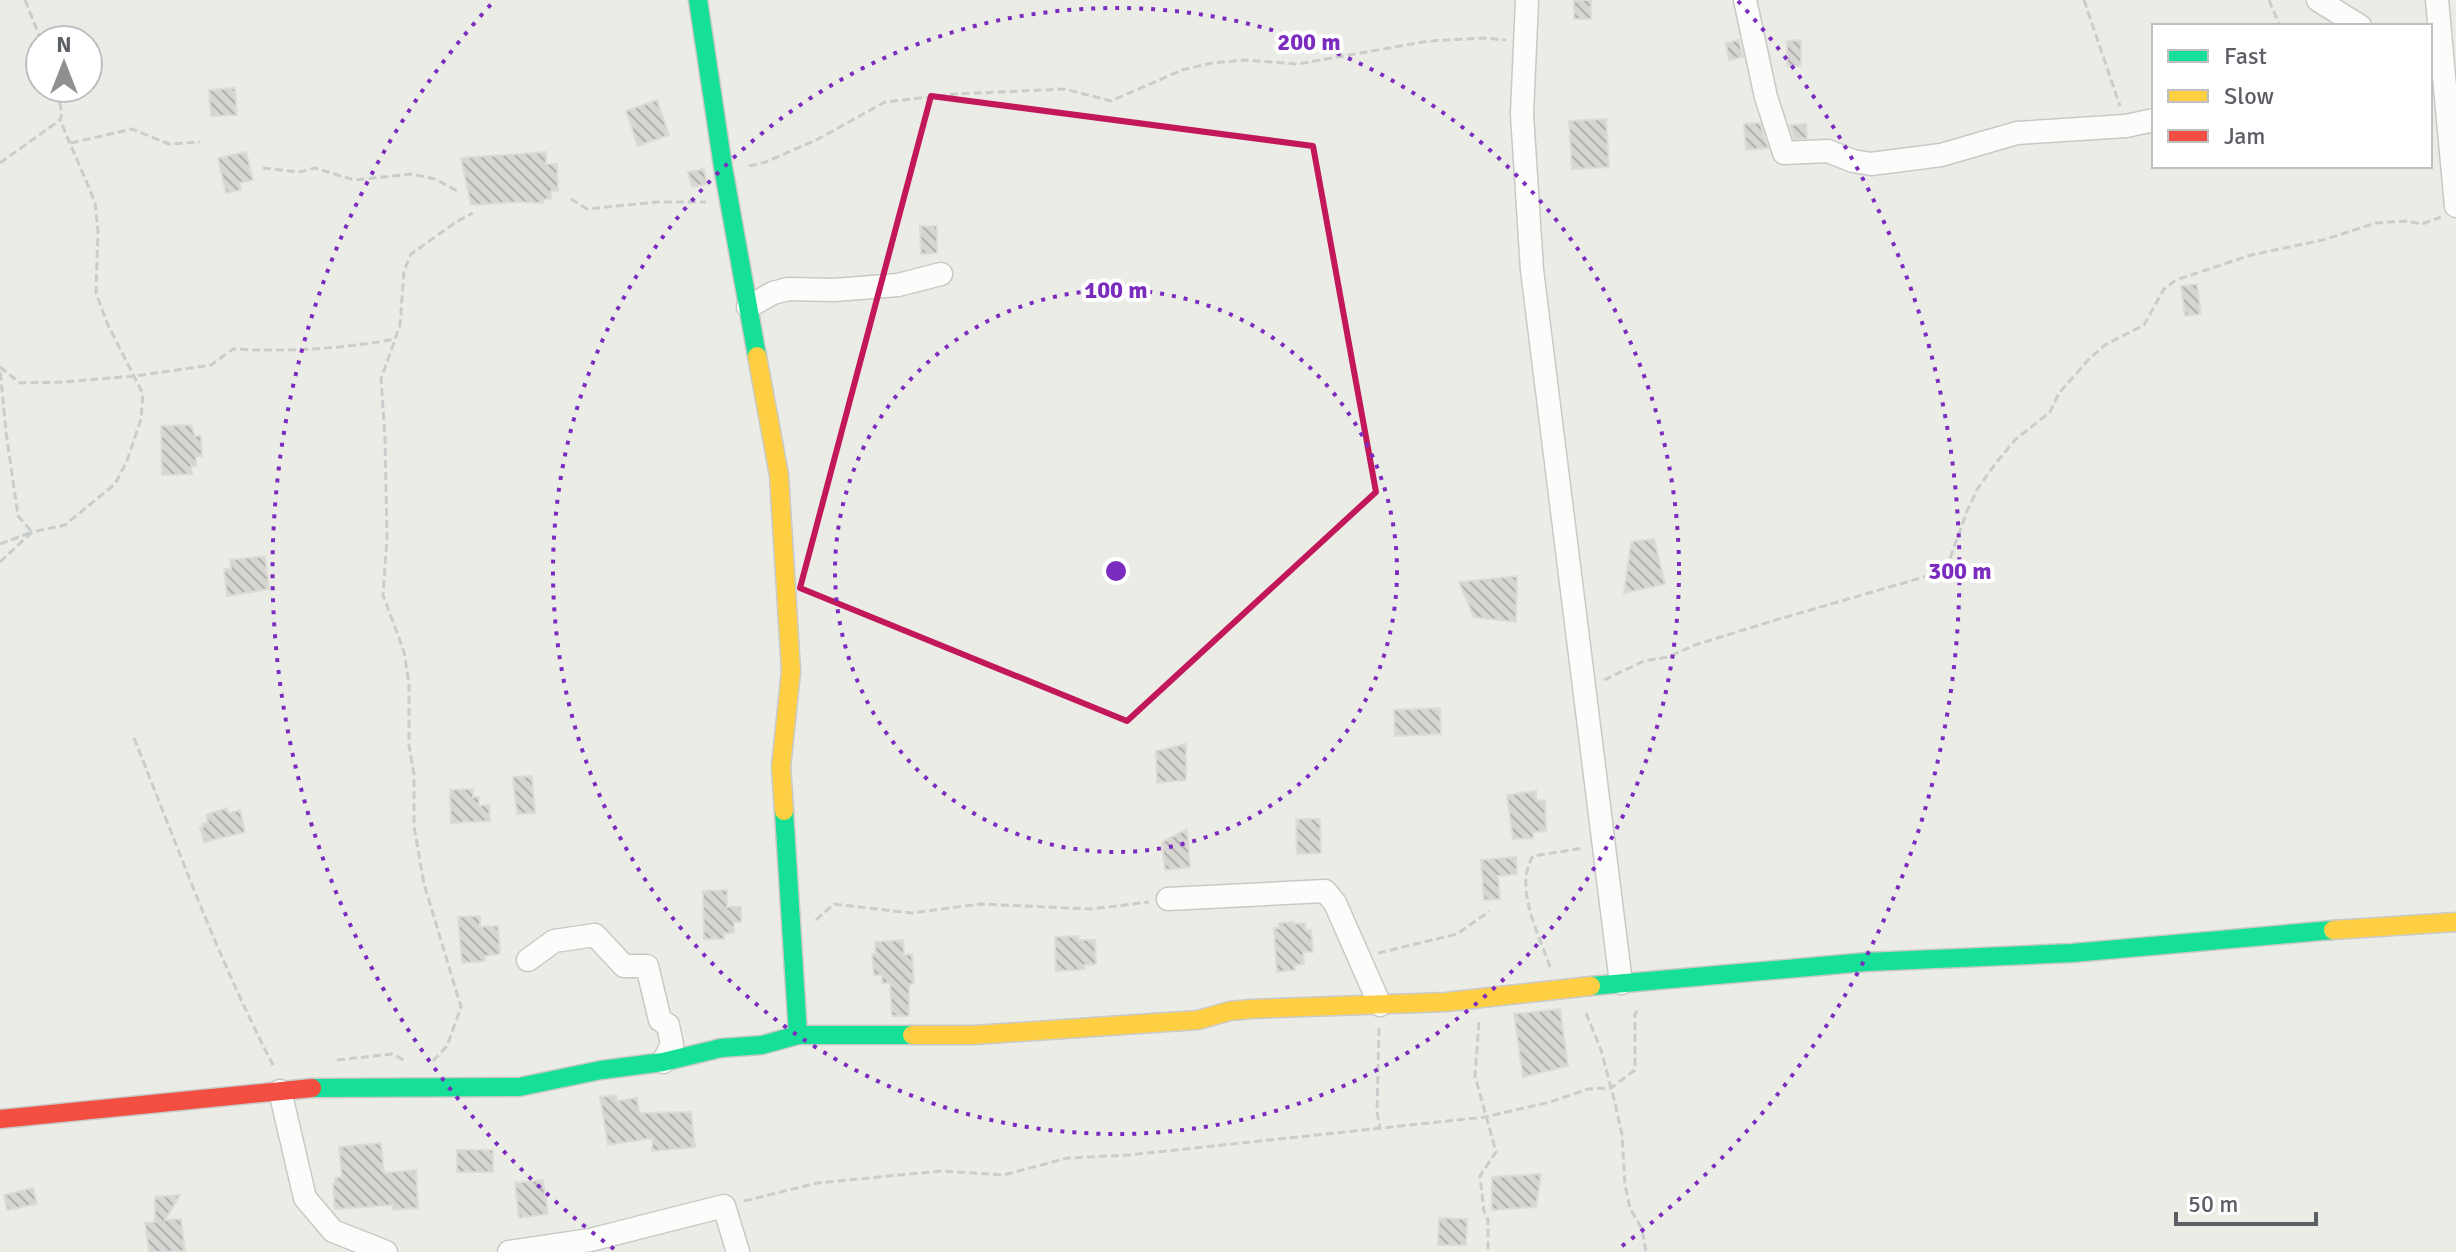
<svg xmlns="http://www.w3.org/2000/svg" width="2456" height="1252" font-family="Signika,sans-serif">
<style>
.building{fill:url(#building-back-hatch);stroke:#dcdbd6;stroke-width:2}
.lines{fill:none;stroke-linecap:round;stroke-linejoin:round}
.street-casing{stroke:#c8c9c7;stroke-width:25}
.fast-casing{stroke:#c9c9c8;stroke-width:21}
.slow-casing{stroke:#c9c9c8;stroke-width:21}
.jam-casing{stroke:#c9c9c8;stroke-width:21}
.path{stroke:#c9cdcb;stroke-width:3;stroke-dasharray:8 4;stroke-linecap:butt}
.street{stroke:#fcfcfb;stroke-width:22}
.fast{stroke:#16e098;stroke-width:18}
.slow{stroke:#ffcf43;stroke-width:18}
.jam{stroke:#f24e42;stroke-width:18}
.marked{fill:none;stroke:#c2185b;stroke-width:6;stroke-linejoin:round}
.ring{fill:none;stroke:#7b2cbf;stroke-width:4;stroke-dasharray:4 8}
.centre{fill:#7b2cbf;stroke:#fff;stroke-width:4}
.ring-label{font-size:24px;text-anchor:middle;font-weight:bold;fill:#7b2cbf;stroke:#fff;stroke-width:8;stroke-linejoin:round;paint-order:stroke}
</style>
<defs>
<pattern id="building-back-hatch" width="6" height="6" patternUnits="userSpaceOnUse" patternTransform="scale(2)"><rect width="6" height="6" fill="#d6d5d2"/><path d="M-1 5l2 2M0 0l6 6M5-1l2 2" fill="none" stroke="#b1b0ae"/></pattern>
</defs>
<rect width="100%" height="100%" fill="#ecece7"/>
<!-- building -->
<g class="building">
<rect x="1574" y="0" width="17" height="19"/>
<polygon points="1739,40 1743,57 1729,60 1726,43"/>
<polygon points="1801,40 1801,66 1787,66 1787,41"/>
<polygon points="235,88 237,115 211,116 209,90"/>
<polygon points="657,100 669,135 638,146 626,111"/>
<polygon points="1606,119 1609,167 1572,169 1569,121"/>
<polygon points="1760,123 1768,148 1746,150 1744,124"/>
<polygon points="1806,124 1807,138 1794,139 1790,125"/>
<polygon points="246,152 253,180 239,183 241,190 226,193 218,158"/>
<polygon points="546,152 546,164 557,164 558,191 551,191 551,199 543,199 543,203 518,202 471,205 461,158"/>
<polygon points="704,169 707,184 692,187 688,172"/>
<polygon points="920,226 937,226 937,253 921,254"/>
<polygon points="2197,284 2201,314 2185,316 2181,286"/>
<polygon points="191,425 195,436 201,436 202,456 196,456 196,466 191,466 192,474 162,475 161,426"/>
<polygon points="1654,539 1665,584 1624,593 1631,542"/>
<polygon points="265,556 269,589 227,596 224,569 231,569 230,560"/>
<polygon points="1517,576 1516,622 1474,617 1459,582"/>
<polygon points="1440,708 1441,734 1395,736 1394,710"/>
<polygon points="1186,744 1186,780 1157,783 1156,751"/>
<polygon points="532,776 535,813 517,814 513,777"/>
<polygon points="473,789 473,797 479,797 479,806 489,805 490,821 451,823 450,790"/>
<polygon points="1536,791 1536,801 1545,800 1546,831 1533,832 1533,838 1513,839 1507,795"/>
<polygon points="227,808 229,813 240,810 245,832 204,842 200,828 203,827 202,824 208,822 206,815"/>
<polygon points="1296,819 1320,819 1321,853 1297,854"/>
<polygon points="1187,829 1190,867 1165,870 1162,842"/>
<polygon points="1516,857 1517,874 1498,876 1500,899 1484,900 1481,860"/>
<polygon points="727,890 727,907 741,907 741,922 734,922 734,933 724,933 724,939 704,939 703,891"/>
<polygon points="480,916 480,927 498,926 500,954 485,956 485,961 462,963 458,917"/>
<polygon points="1294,922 1294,924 1305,923 1306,931 1311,930 1313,952 1303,952 1304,964 1294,965 1295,970 1277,972 1274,928 1279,928 1279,923"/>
<polygon points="1078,936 1078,940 1095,940 1096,964 1084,965 1085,969 1077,970 1056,971 1055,937"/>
<polygon points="903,940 904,955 912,954 914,983 910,984 909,987 909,1016 892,1016 890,983 882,983 882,975 874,975 872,954 876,954 875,942"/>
<polygon points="1560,1009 1568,1066 1523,1077 1514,1014"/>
<polygon points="616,1095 617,1101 637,1098 639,1113 691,1112 695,1147 652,1151 653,1138 608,1145 600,1097"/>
<polygon points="381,1143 384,1173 416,1170 418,1208 393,1210 393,1205 335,1209 333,1184 335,1184 335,1178 342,1177 339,1147"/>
<rect x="457" y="1150" width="36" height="22"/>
<polygon points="1541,1174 1536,1207 1492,1210 1492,1177"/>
<polygon points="543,1180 548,1214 519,1218 515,1183"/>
<polygon points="33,1188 37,1204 7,1210 4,1195"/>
<polygon points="180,1195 165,1220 181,1219 185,1251 149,1252 145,1223 155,1222 155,1197"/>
<polygon points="1439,1218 1467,1219 1466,1245 1438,1245"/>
</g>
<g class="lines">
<!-- street casing -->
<g class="street-casing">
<g id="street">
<polyline points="1527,0 1522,114 1532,270 1621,983"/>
<polyline points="1745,0 1766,97 1784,153 1828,151 1853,161 1871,164 1941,155 2017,133 2126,126 2154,120"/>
<polyline points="2318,0 2360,26"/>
<polyline points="2437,0 2456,206"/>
<polyline points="748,307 773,293 788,289 834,290 898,285 941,274"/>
<polyline points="1168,899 1325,891 1335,903 1380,1005"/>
<polyline points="528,960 554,941 595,935 624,966 647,966 660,1020 668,1025 672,1045 663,1062"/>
<polyline points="280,1091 305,1198 333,1231 386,1252"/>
<polyline points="509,1252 590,1240 724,1206 738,1252"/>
</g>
</g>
<!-- fast casing -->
<g class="fast-casing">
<g id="fast">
<polyline points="698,0 723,167 757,356"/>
<polyline points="784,811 798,1035"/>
<polyline points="1591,986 1866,962 2072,953 2333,930"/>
<polyline points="312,1088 519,1087 601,1070 663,1062 721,1048 762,1045 798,1035 912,1035"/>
</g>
</g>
<!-- slow casing -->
<g class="slow-casing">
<g id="slow">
<polyline points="757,356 779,475 791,671 781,767 784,811"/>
<polyline points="2333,930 2456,922"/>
<polyline points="912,1035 974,1035 1198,1020 1230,1011 1251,1009 1446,1002 1591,986"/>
</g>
</g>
<!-- jam casing -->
<g class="jam-casing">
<polyline id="jam" points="0,1119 312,1088"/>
</g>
<!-- path -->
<g class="path">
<polyline points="25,0 41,40"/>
<polyline points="2084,0 2120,106"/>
<polyline points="2269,0 2280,26"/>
<polyline points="71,143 132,129 169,144 200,142"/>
<polyline points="0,163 60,120 62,113 56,88"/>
<polyline points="749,166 766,162 818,139 885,102 956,94 1065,89 1111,101 1182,70 1212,63 1244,60 1298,64 1429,41 1484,38 1506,40"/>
<polyline points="263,168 299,172 315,168 354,180 411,174 435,179 459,192"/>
<polyline points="571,199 587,209 657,202 706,202"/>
<path d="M0 367 20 383 62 382 135 376 211 365 233 349C288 352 341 349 395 339"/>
<polyline points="0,544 32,532 18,516 6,432 0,369"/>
<polyline points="0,562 32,532 65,525 115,484 127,461 141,419 143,394 107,323 96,293 98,231 95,202 60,120"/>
<polyline points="1604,680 1644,661 1668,657 1695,645 1769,622 1941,572 1947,567 1967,511 1978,488 1995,464 2016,439 2050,412 2059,393 2090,358 2105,345 2144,325 2164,289 2176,280 2251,255 2323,240 2376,223 2406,221 2422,224 2441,217"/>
<path d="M134 738C178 848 218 959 273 1065"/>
<polyline points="816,920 834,904 911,913 981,904 1091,909 1149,902"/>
<polyline points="1378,953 1457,934 1490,911"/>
<path d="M1550 967C1540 936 1513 888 1533 856L1584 848"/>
<polyline points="1586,1013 1601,1050 1615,1103 1622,1135 1625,1185 1630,1208 1642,1229 1646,1252"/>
<polyline points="1479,1022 1475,1076 1496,1152 1480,1176 1484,1211 1488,1220 1488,1252"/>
<polyline points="1379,1028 1377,1112 1380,1128"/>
<polyline points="337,1060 392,1054 404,1060"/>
<polyline points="433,1061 447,1046 461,1007 424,884 414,826 414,774 409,746 409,683 404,652 383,595 387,538 385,437 381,379 400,325 404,271 411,254 456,222 473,213"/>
<polyline points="744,1201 817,1183 941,1171 1003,1175 1068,1158 1129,1155 1485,1117 1550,1102 1588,1089 1611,1088 1635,1070 1635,1014 1639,1008"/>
</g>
<!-- street -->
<use href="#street" class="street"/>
<!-- fast -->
<use href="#fast" class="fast"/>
<!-- slow -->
<use href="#slow" class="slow"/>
<!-- jam -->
<use href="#jam" class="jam"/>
</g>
<!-- marked area -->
<path class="marked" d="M931 96 1313 146 1376 492 1127 721 800 588Z"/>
<!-- distance rings -->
<g class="ring">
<circle cx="1116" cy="571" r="281"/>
<circle cx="1116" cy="571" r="563"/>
<path d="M614 1249A844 844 0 0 1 494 1M1738 1A844 844 0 0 1 1618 1249"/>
</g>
<circle cx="1116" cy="571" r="12" class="centre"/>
<g class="ring-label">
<text x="1309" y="50">200 m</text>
<text x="1116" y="298">100 m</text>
<text x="1960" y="579">300 m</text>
</g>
<!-- legend -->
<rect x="2152" y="24" width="280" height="144" fill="#ffffff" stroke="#bebfc1" stroke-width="2"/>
<rect x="2168" y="50" width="40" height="12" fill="#16e098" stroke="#bebfc1" stroke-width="2"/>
<text x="2224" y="64" font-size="24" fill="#5c5f65">Fast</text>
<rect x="2168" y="90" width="40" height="12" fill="#ffcf43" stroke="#bebfc1" stroke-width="2"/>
<text x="2224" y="104" font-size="24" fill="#5c5f65">Slow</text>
<rect x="2168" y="130" width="40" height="12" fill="#f24e42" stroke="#bebfc1" stroke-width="2"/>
<text x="2224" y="144" font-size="24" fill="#5c5f65">Jam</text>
<!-- north arrow -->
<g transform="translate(64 64)"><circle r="38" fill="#ffffff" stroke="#bebfc1" stroke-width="2"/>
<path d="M0-6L14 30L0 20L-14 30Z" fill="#8e9092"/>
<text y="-12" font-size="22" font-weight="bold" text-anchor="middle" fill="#5c5f65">N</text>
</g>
<!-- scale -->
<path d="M2176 1212v12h140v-12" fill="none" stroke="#5c5f65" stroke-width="4"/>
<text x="2188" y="1212" font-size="24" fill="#5c5f65" stroke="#ffffff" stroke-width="6" paint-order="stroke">50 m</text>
</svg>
